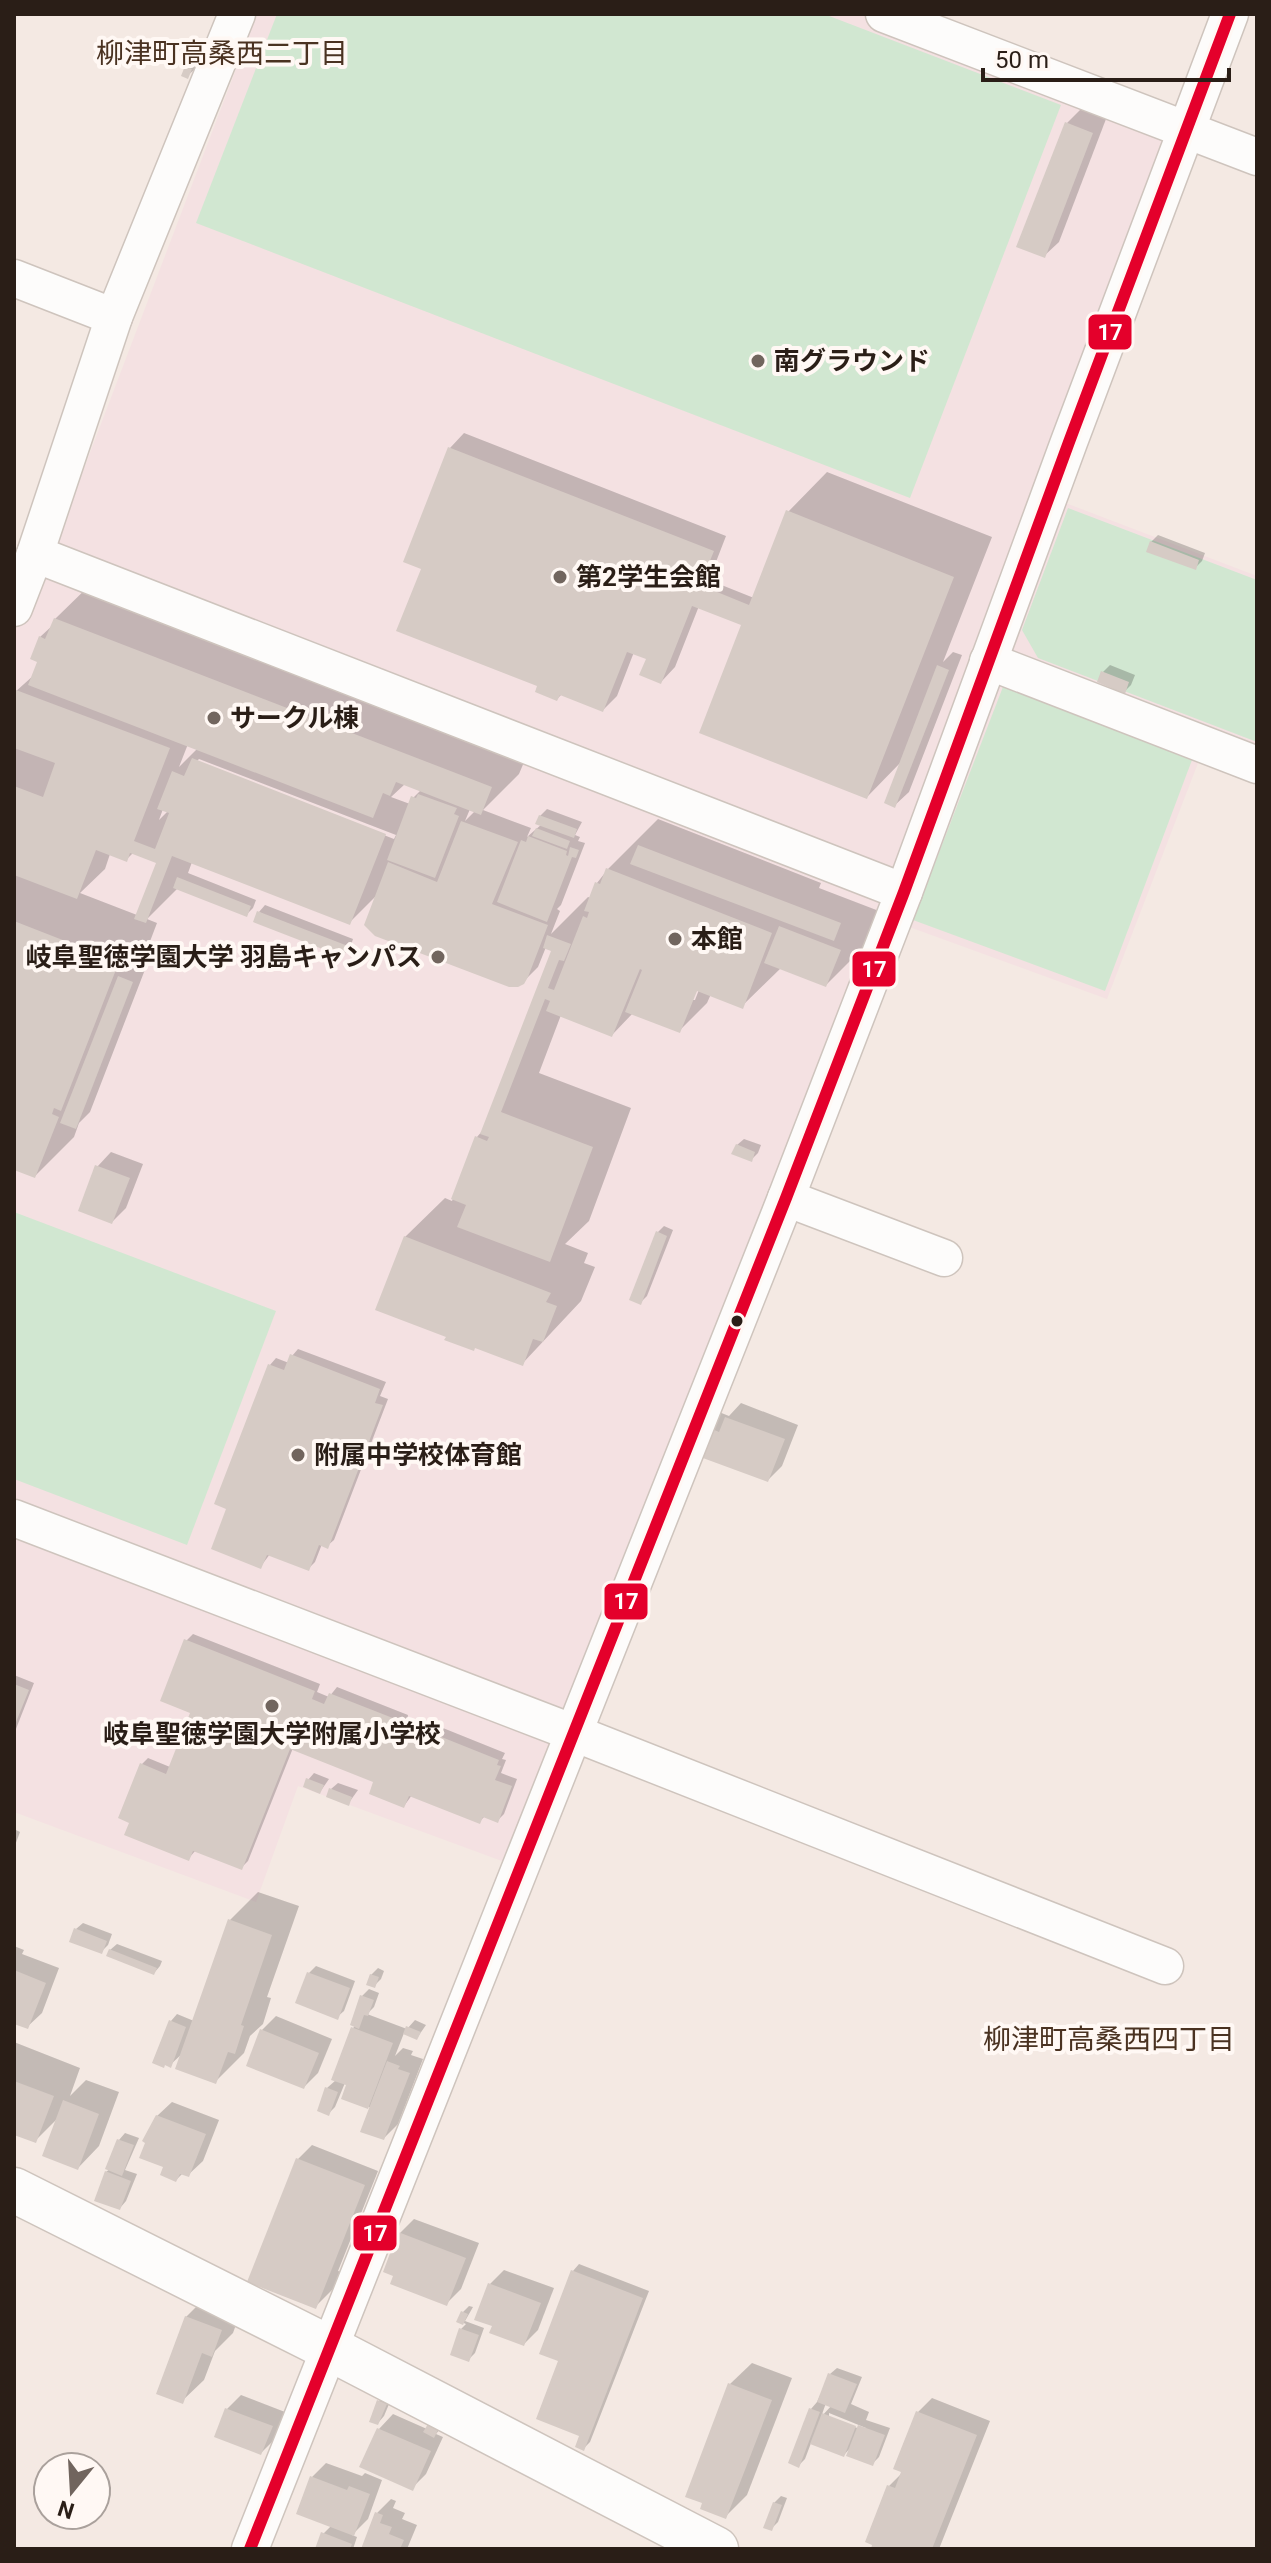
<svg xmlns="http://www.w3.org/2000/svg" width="1271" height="2563" font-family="Roboto,'Noto Sans JP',sans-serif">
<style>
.education{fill:#f4e1e2}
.green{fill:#d1e7d1}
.shadow{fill:#0003;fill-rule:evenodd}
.building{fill:#d6cbc5}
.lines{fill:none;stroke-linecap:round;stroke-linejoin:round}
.street-casing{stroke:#cec4bd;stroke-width:39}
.secondary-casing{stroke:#cec4bd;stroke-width:47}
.street{stroke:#fdfcfb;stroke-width:36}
.secondary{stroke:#fdfcfb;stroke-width:44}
.bus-1-casing{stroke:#fff8f4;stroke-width:18}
.bus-1{stroke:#e4002b;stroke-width:12}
.poi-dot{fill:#71655e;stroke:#fff8f4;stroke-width:3}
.bus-dot{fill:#2a1e17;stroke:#fff8f4;stroke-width:3}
.labels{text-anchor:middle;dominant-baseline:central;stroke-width:8;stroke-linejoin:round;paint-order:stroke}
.poi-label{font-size:26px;font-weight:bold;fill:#2a1e17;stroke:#fff8f4;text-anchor:start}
.neighbourhood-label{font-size:28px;fill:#4a3221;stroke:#fff8f4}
.line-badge{stroke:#fff8f4;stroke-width:3}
.badge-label{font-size:22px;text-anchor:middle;font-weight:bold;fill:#fff}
</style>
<rect width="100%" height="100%" fill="#f4e9e3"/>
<!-- education -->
<polygon class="education" points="257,14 872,14 1169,123 1171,147 1042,494 1257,576 1257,750 1210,732 1107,999 879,916 510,1864 298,1786 256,1902 14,1812 14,593 34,600"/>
<!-- green -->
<g class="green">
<polygon points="277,14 824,14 1061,105 910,498 196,223"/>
<polygon points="1068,508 1257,580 1257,742 1038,658 1022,630"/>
<polygon points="1006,679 1195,752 1105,991 913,920"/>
<polygon points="14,1212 276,1311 187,1545 14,1479"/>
</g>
<!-- shadow -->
<g class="shadow">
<polygon points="193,60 197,62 194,70 187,76 186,67"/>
<polygon points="1081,109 1106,119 1059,242 1044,256 1067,123"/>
<polygon points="464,433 726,536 709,580 754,598 788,512 827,472 992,537 943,662 953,652 962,655 909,792 894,806 902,761 867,797 747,616 699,606 675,667 661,682 648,658 634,652 617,696 603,710 562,694 557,699 539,685 424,568 405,561 450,448"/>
<polygon points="1158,535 1205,553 1202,561 1195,568 1151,542"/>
<path d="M95 580 530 748 519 774 483 810 531 828 527 837 542 824 540 816 547 809 582 822 575 835 580 837 578 841 585 843 561 905 557 909 560 911 551 934 588 897 591 898 597 883 608 869 658 819 821 883 819 888 879 911 865 946 826 985 782 967 742 1006 711 994 707 1003 679 1031 633 1013 612 1035 561 1015 539 1073 631 1108 589 1221 565 1244 588 1253 584 1263 595 1267 581 1301 522 1364 405 1237 445 1198 452 1201 477 1137 483 1130 554 950 546 947 538 967 523 982 377 895 349 923 192 862 188 873 256 900 253 908 246 915 178 888 147 919 157 923 141 965 146 967 90 1112 79 1123 74 1137 35 1176 14 1168V693L34 675 40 661V637L53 625 55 619ZM188 744 198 748 179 767ZM199 759 396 835 394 839 196 762ZM405 784 421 790 413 798 410 804 391 797ZM163 809 168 811 159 820ZM470 809 475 811 465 821ZM134 852 158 862 137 915 80 893 105 869 110 854 126 860ZM702 982 695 1000H691Z"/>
<polygon points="1110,665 1135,675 1131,685 1124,692 1103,672"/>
<polygon points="265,905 353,939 350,948 343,955 259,912"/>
<polygon points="744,1139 761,1145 758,1153 751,1160 737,1145"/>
<polygon points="111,1152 143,1164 126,1208 112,1222 97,1167"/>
<polygon points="664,1226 673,1230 647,1296 640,1303 657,1233"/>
<polygon points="298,1349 386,1382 380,1396 388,1399 334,1540 327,1546 322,1544 315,1562 308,1569 270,1554 261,1566 229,1508 270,1365 276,1358 289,1363 292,1356"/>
<polygon points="741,1403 798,1425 782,1466 768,1480 704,1426 719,1412 729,1416"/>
<polygon points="193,1634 320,1684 317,1692 329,1697 337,1687 408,1715 407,1721 432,1732 438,1726 505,1753 502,1759 506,1760 501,1773 517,1779 504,1814 497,1821 485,1816 480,1821 412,1795 404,1806 376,1781 293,1748 248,1861 241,1868 196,1850 188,1859 131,1822 141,1765 148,1758 170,1767 192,1712 186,1641"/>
<polygon points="14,1675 34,1683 14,1734"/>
<polygon points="314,1773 329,1779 320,1792 308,1780"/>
<polygon points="338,1783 358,1790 348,1804 331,1789"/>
<polygon points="14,1829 20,1832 14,1848"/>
<polygon points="258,1892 299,1906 267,1997 271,1998 263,2024 250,2036 244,2053 216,2081 183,2053 170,2065 171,2021 177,2014 194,2021 230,1920"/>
<polygon points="83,1923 112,1934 108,1945 101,1952 76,1929"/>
<polygon points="117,1944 162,1961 160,1966 154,1973 110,1950"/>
<polygon points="14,1946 24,1950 22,1954 59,1968 42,2013 27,2027 14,2022"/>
<polygon points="316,1966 355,1981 344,2011 337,2017 309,1973"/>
<polygon points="378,1968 384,1971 381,1979 374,1986 371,1975"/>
<polygon points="369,1989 379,1993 374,2007 367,2014 407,2029 415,2020 426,2025 417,2038 404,2033 395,2056 403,2048 413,2051 411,2055 423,2059 398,2124 384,2138 372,2108 343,2098 350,2079 347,2078 335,2107 329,2113 327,2088 336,2080 353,2028 356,2025 362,1996"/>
<polygon points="276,2016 332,2039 318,2073 304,2087 262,2030"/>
<polygon points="14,2042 80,2068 70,2096 86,2080 119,2092 99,2146 78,2168 58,2118 35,2141 14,2133"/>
<polygon points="172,2102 219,2120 203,2161 188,2175 183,2173 176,2180 165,2166 157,2116"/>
<polygon points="125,2133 139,2138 125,2170 137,2174 126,2201 120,2208 106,2172 110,2169 119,2140"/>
<polygon points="312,2145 378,2171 338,2271 342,2272 337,2285 315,2307 298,2159"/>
<polygon points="414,2219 479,2243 461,2289 447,2303 400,2233"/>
<polygon points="579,2264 649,2291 590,2442 584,2448 582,2435 561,2360 573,2271"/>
<polygon points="504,2270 554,2288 538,2330 524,2344 490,2284"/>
<polygon points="208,2295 242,2308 233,2333 215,2351 204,2380 182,2401 186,2317"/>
<polygon points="469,2306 473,2307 465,2321 484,2328 475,2353 469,2359 461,2329 466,2324 459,2321 463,2312"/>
<polygon points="752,2363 792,2378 747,2495 725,2517 730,2384"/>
<path d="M837 2368 862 2377 851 2404 869 2412 866 2420 890 2428 879 2457 872 2464 852 2446 844 2455 811 2443 805 2459 799 2465 811 2409 817 2402 830 2374ZM826 2403 832 2405 821 2417ZM829 2413 866 2428 865 2431 829 2417Z"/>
<polygon points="241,2395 285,2412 275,2439 261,2453 227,2409"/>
<polygon points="386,2395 392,2397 384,2416 378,2423 379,2401"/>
<polygon points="932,2398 990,2421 939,2549 873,2549 889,2486 904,2471 918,2412"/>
<polygon points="393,2414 427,2429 436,2419 440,2429 436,2434 443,2437 426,2474 412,2488 379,2429"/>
<polygon points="326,2463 362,2476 365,2473 382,2480 368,2519 352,2535 357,2537 353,2549 317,2549 323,2534 332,2525 312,2477"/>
<polygon points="781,2496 787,2498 778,2522 771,2529 774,2503"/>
<polygon points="391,2499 396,2501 393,2508 405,2513 402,2519 417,2525 407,2549 363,2549 377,2513"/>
</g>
<!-- building -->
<g class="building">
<polygon points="185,66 192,69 188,79 181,76"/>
<polygon points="1065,122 1093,133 1045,258 1016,247"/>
<polygon points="448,447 714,551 700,585 749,605 786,510 954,577 867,799 699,733 741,625 692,606 661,684 639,675 646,659 627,652 603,712 560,695 557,701 535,692 537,686 396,631 421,569 403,562"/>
<polygon points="1150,541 1199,560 1196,570 1146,552"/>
<polygon points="54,618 492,787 481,815 396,782 390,796 383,793 373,818 28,685 37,662 30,659 39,636 45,639"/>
<polygon points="937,665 949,670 895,808 884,803"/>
<polygon points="1101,671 1129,682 1125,694 1097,682"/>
<polygon points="16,690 170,748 134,841 155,849 169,813 157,809 172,771 184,776 192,758 386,834 350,925 172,856 146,923 134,919 156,863 130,853 127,862 96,850 77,899 14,875 14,786 43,797 55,763 14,748 14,695"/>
<polygon points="418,794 457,808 454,814 459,816 435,878 387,860 411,796 416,798"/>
<polygon points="539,815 577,829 574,838 535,824"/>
<polygon points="461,821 518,842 492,904 548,925 528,977 524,984 518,987 509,987 375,936 364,925 388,862 437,882"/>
<polygon points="536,828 570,841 567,849 532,836"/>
<polygon points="528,836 567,851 566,855 568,856 570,847 579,850 576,858 572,857 547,922 497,902 521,840 526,842"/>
<polygon points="638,845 841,923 834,941 630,864"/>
<polygon points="606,868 772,933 743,1009 697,991 680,1033 625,1012 642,970 640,969 612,1037 546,1011 550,1001 545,999 501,1112 593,1147 550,1262 457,1227 466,1205 451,1199 475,1136 487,1141 489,1137 480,1134 551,951 543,948 547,935 571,944 564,961 559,960 548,988 554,990 583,916 587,918 589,912 584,911 595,882 600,884"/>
<polygon points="177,877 251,906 247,917 173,888"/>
<polygon points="257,911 348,946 343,957 253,922"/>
<polygon points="14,921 119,962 61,1111 54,1108 52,1114 59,1117 35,1178 14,1170"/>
<polygon points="779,926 841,950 826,987 764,963"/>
<polygon points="118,976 133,982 76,1129 60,1123"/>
<polygon points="736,1144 755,1152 752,1162 731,1154"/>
<polygon points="95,1165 130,1178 112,1224 78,1211"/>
<polygon points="656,1231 667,1236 641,1305 629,1300"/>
<polygon points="404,1236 551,1293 546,1302 557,1306 543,1342 533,1339 523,1366 475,1348 474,1351 444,1340 446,1337 375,1310"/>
<polygon points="290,1354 380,1389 375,1403 383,1405 328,1549 319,1545 309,1571 267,1555 261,1569 211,1549 226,1509 214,1504 268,1364 284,1370"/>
<polygon points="725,1417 785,1439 768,1482 692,1454 703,1425 719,1432"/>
<polygon points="184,1639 315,1691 312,1699 324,1704 329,1693 403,1722 401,1728 427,1738 429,1732 499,1760 497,1765 501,1766 495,1780 512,1786 498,1823 483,1817 480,1824 409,1796 404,1808 369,1794 373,1782 290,1749 242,1870 193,1851 189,1861 124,1835 129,1823 118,1818 140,1763 166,1774 190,1713 160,1701"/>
<polygon points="14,1684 29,1690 14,1727"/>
<polygon points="306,1778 324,1785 320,1794 303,1787"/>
<polygon points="329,1788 352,1797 349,1806 326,1797"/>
<polygon points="228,1919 272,1935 241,2025 244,2026 235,2054 228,2052 216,2084 175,2069"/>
<polygon points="74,1928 107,1941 102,1954 69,1942"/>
<polygon points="109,1949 157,1968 154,1975 106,1956"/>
<polygon points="14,1970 46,1983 28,2029 14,2024"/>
<polygon points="307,1972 350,1988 338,2020 295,2003"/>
<polygon points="370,1974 379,1977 375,1988 366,1985"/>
<polygon points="360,1995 374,2000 368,2016 364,2015 359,2029 350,2025"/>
<polygon points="169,2020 186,2027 171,2068 165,2065 164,2068 152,2063"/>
<polygon points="406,2026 421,2032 417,2040 403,2034"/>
<polygon points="351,2027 393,2043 368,2109 341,2099 346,2085 331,2080"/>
<polygon points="260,2029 319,2053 304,2089 246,2066"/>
<polygon points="387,2061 400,2066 398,2069 410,2073 384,2140 360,2132"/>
<polygon points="14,2081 54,2096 36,2143 14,2135"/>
<polygon points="325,2087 338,2092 329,2116 317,2111"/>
<polygon points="63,2100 99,2114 78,2170 42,2156"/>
<polygon points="156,2115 206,2134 189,2177 180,2174 176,2182 160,2175 163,2167 139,2158 145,2143 142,2141"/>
<polygon points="117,2139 134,2145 122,2176 105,2169"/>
<polygon points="296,2158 365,2185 316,2309 247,2282"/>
<polygon points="105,2171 131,2181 120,2210 94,2201"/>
<polygon points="398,2232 466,2258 447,2306 390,2284 393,2276 383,2272"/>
<polygon points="571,2270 643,2298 584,2451 575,2447 579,2436 536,2419 558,2361 539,2354"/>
<polygon points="488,2283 541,2303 524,2346 489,2333 492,2326 474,2320"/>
<polygon points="461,2311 468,2314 463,2325 456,2322"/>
<polygon points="185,2316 222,2330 212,2357 202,2353 183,2404 156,2394"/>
<polygon points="459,2328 479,2335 469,2362 450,2355"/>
<polygon points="828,2373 857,2384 845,2413 817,2402"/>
<polygon points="728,2383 772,2400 726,2519 700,2509 702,2503 685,2497"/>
<polygon points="377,2400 387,2404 378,2425 369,2422"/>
<polygon points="225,2408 273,2426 261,2455 214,2437"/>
<polygon points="809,2408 820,2412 799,2468 788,2463"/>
<polygon points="916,2411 977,2435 932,2549 871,2549 872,2545 865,2542 887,2485 895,2488 901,2472 893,2469"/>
<polygon points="822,2413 856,2426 844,2457 810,2444"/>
<polygon points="428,2424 438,2430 434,2438 423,2432"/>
<polygon points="858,2425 885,2435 873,2466 846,2456"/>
<polygon points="377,2428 431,2451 413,2491 359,2467"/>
<polygon points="310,2476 347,2490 349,2486 370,2494 354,2536 296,2514"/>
<polygon points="773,2502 782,2505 772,2531 763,2528"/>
<polygon points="375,2512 383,2515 380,2523 392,2527 389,2534 404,2540 400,2549 361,2549"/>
<polygon points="321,2532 352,2544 350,2549 315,2549"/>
</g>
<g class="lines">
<!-- street casing -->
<g class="street-casing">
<g id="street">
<polyline points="884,14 1257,157"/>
<polyline points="14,278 114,317"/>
<polyline points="35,554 904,892"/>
<polyline points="14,608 35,554 114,317 237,14"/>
<polyline points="988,661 1257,765"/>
<polyline points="786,1198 944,1258"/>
<polyline points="14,1518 574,1733 1165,1966"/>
<polyline points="250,2549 786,1198 904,892 1069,442 1230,14"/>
</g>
</g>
<!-- secondary casing -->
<g class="secondary-casing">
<polyline id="secondary" points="14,2190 331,2349 716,2549"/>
</g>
<!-- street -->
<use href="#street" class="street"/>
<!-- secondary -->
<use href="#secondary" class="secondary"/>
<!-- bus-1 casing -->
<g class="bus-1-casing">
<polyline id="bus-1" points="250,2549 786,1198 904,892 1069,442 1230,14"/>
</g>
<!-- bus-1 -->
<use href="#bus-1" class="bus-1"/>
</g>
<!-- markers -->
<g class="poi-dot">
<circle cx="758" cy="361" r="8"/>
<circle cx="560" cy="577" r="8"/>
<circle cx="214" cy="718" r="8"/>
<circle cx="675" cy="939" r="8"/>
<circle cx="438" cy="957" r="8"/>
<circle cx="298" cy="1455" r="8"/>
<circle cx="272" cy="1706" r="8"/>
</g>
<circle class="bus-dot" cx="737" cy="1321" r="7"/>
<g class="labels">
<!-- poi labels -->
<g class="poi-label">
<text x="774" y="361">南グラウンド</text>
<text x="576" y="577">第2学生会館</text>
<text x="230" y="718">サークル棟</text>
<text x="691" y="939">本館</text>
<text x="422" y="957" text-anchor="end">岐阜聖徳学園大学 羽島キャンパス</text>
<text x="314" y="1455">附属中学校体育館</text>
<text x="272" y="1734" text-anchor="middle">岐阜聖徳学園大学附属小学校</text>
</g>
<!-- neighbourhood labels -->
<g class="neighbourhood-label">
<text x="222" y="53">柳津町高桑西二丁目</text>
<text x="1109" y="2039">柳津町高桑西四丁目</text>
</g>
</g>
<g class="line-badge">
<rect x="1087" y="313" width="46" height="38" rx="8" fill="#e4002b"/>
<rect x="851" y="950" width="46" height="38" rx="8" fill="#e4002b"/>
<rect x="603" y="1582" width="46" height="39" rx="8" fill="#e4002b"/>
<rect x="352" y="2214" width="46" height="38" rx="8" fill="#e4002b"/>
</g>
<g class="badge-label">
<text x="1110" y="340">17</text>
<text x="874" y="977">17</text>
<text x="626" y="1609">17</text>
<text x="375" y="2241">17</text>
</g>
<!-- border -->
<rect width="1271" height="2563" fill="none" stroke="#2a1e17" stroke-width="32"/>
<!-- north arrow -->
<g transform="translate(72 2491) rotate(198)"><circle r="38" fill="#fff8f4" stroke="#aaa19c" stroke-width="2"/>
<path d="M0-6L14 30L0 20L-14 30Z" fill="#71655e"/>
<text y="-12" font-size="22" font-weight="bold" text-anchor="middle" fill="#2a1e17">N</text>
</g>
<!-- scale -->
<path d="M983 68v12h246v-12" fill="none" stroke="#2a1e17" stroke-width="4"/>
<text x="995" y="68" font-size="24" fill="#2a1e17" stroke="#fff8f4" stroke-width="6" paint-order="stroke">50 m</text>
</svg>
